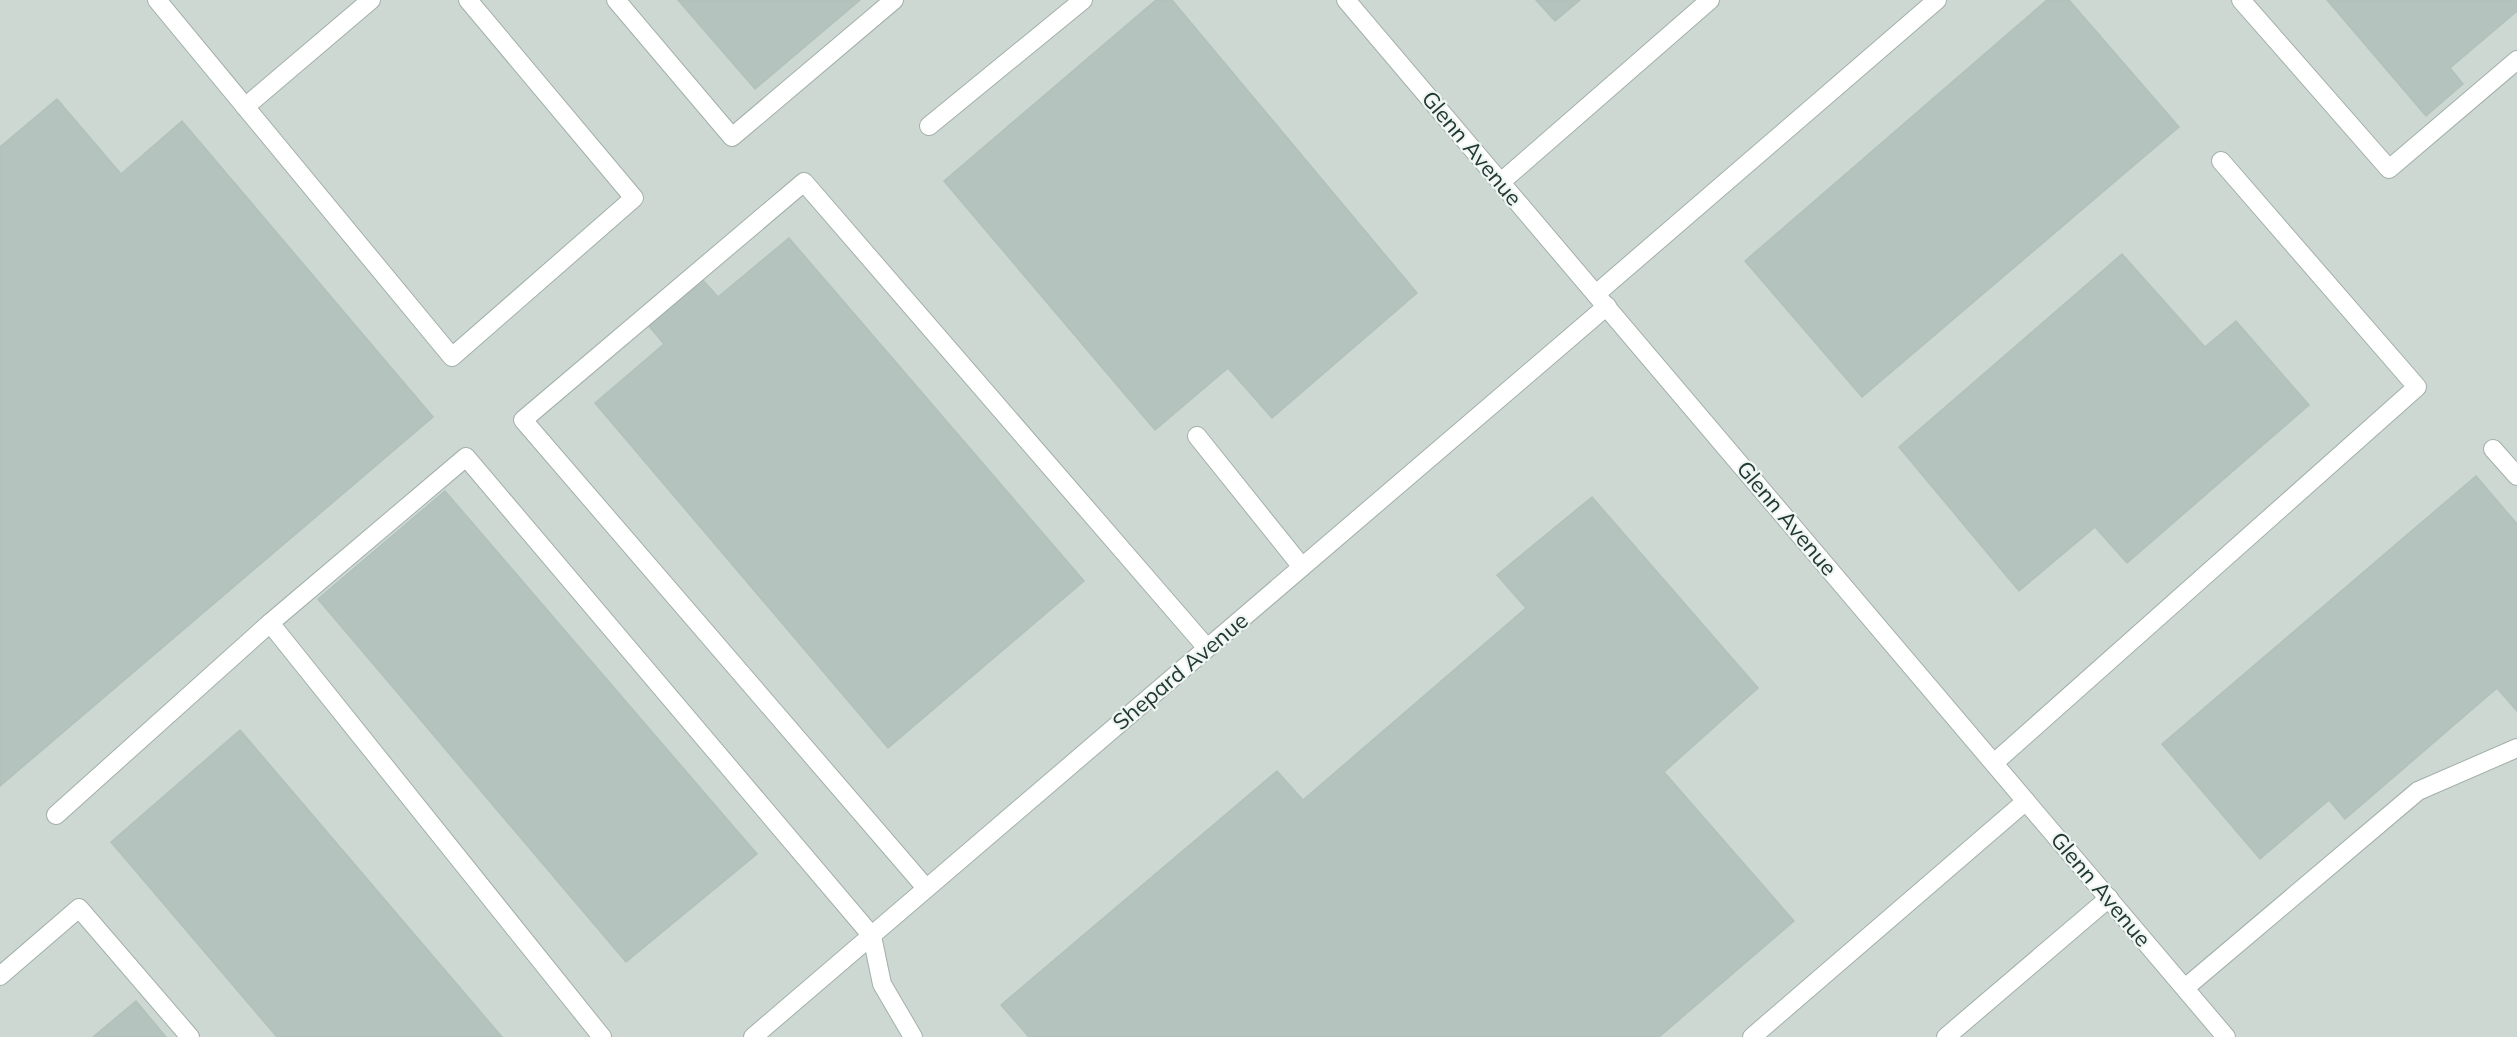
<svg xmlns="http://www.w3.org/2000/svg" width="2517" height="1037" font-family="Mulish,sans-serif">
<style>
.built{fill:#cdd8d3}
.building{fill:#b4c3bd;stroke:#b1c1bb;stroke-width:1.5}
.lines{fill:none;stroke-linecap:round;stroke-linejoin:round}
.minor-casing{stroke:#a2afab;stroke-width:20}
.minor{stroke:#fff;stroke-width:18}
.labels{text-anchor:middle;dominant-baseline:central;stroke-width:4.5;stroke-linejoin:round;paint-order:stroke}
.street-label{font-size:22px;fill:#213731;stroke:#eef5f2}
</style>
<rect width="100%" height="100%" fill="#dee8e4"/>
<!-- built -->
<rect class="built" x="0" y="0" width="2517" height="1037"/>
<!-- building -->
<g class="building">
<polygon points="678,0 860,0 755,89"/>
<polygon points="1156,0 1172,0 1417,293 1272,418 1228,368 1155,430 944,181"/>
<polygon points="1536,0 1580,0 1555,21"/>
<polygon points="2047,0 2069,0 2179,127 1862,397 1745,261"/>
<polygon points="2327,0 2517,0 2517,11 2450,68 2463,84 2426,116"/>
<polygon points="57,99 121,174 182,121 433,417 0,786 0,147"/>
<polygon points="789,238 1084,581 888,748 595,403 664,344 649,326 702,279 718,297"/>
<polygon points="2122,254 2205,347 2236,321 2309,405 2127,563 2095,527 2019,591 1899,447"/>
<polygon points="2476,476 2517,524 2517,711 2497,688 2345,819 2329,800 2260,859 2162,744"/>
<polygon points="445,491 757,854 626,962 318,599"/>
<polygon points="1592,497 1758,688 1664,772 1794,921 1659,1037 1029,1037 1001,1005 1277,771 1303,800 1526,608 1497,575"/>
<polygon points="240,730 502,1037 277,1037 111,842"/>
<polygon points="136,1001 166,1037 93,1037"/>
</g>
<g class="lines">
<!-- minor casing -->
<g class="minor-casing">
<g id="minor">
<polyline points="157,0 452,357 634,198 468,0"/>
<polyline points="616,0 732,137 894,0"/>
<polyline points="1346,0 2226,1037"/>
<polyline points="2241,0 2389,169 2517,60"/>
<polyline points="245,107 371,0"/>
<polyline points="929,126 1083,0"/>
<polyline points="1501,182 1710,0"/>
<polyline points="1596,294 1937,0"/>
<polyline points="1197,436 1302,567"/>
<polyline points="2493,449 2517,476"/>
<polyline points="1994,763 2417,387 2221,161"/>
<polyline points="56,815 270,623"/>
<polyline points="926,888 523,420 804,182 1207,648"/>
<polyline points="0,976 79,908 190,1037"/>
<polyline points="2185,988 2418,791 2517,748"/>
<polyline points="602,1037 270,623 466,457 872,936 882,984 913,1037"/>
<polyline points="753,1037 1607,306"/>
<polyline points="1752,1037 2026,801"/>
<polyline points="1946,1037 2109,898"/>
</g>
</g>
<!-- minor -->
<use href="#minor" class="minor"/>
</g>
<g class="labels">
<!-- street labels -->
<g class="street-label">
<text transform="translate(1472 148) rotate(50)">Glenn Avenue</text>
<text transform="translate(1787 518) rotate(50)">Glenn Avenue</text>
<text transform="translate(1180 671) rotate(-40)">Shepard Avenue</text>
<text transform="translate(2101 889) rotate(50)">Glenn Avenue</text>
</g>
</g>
</svg>
